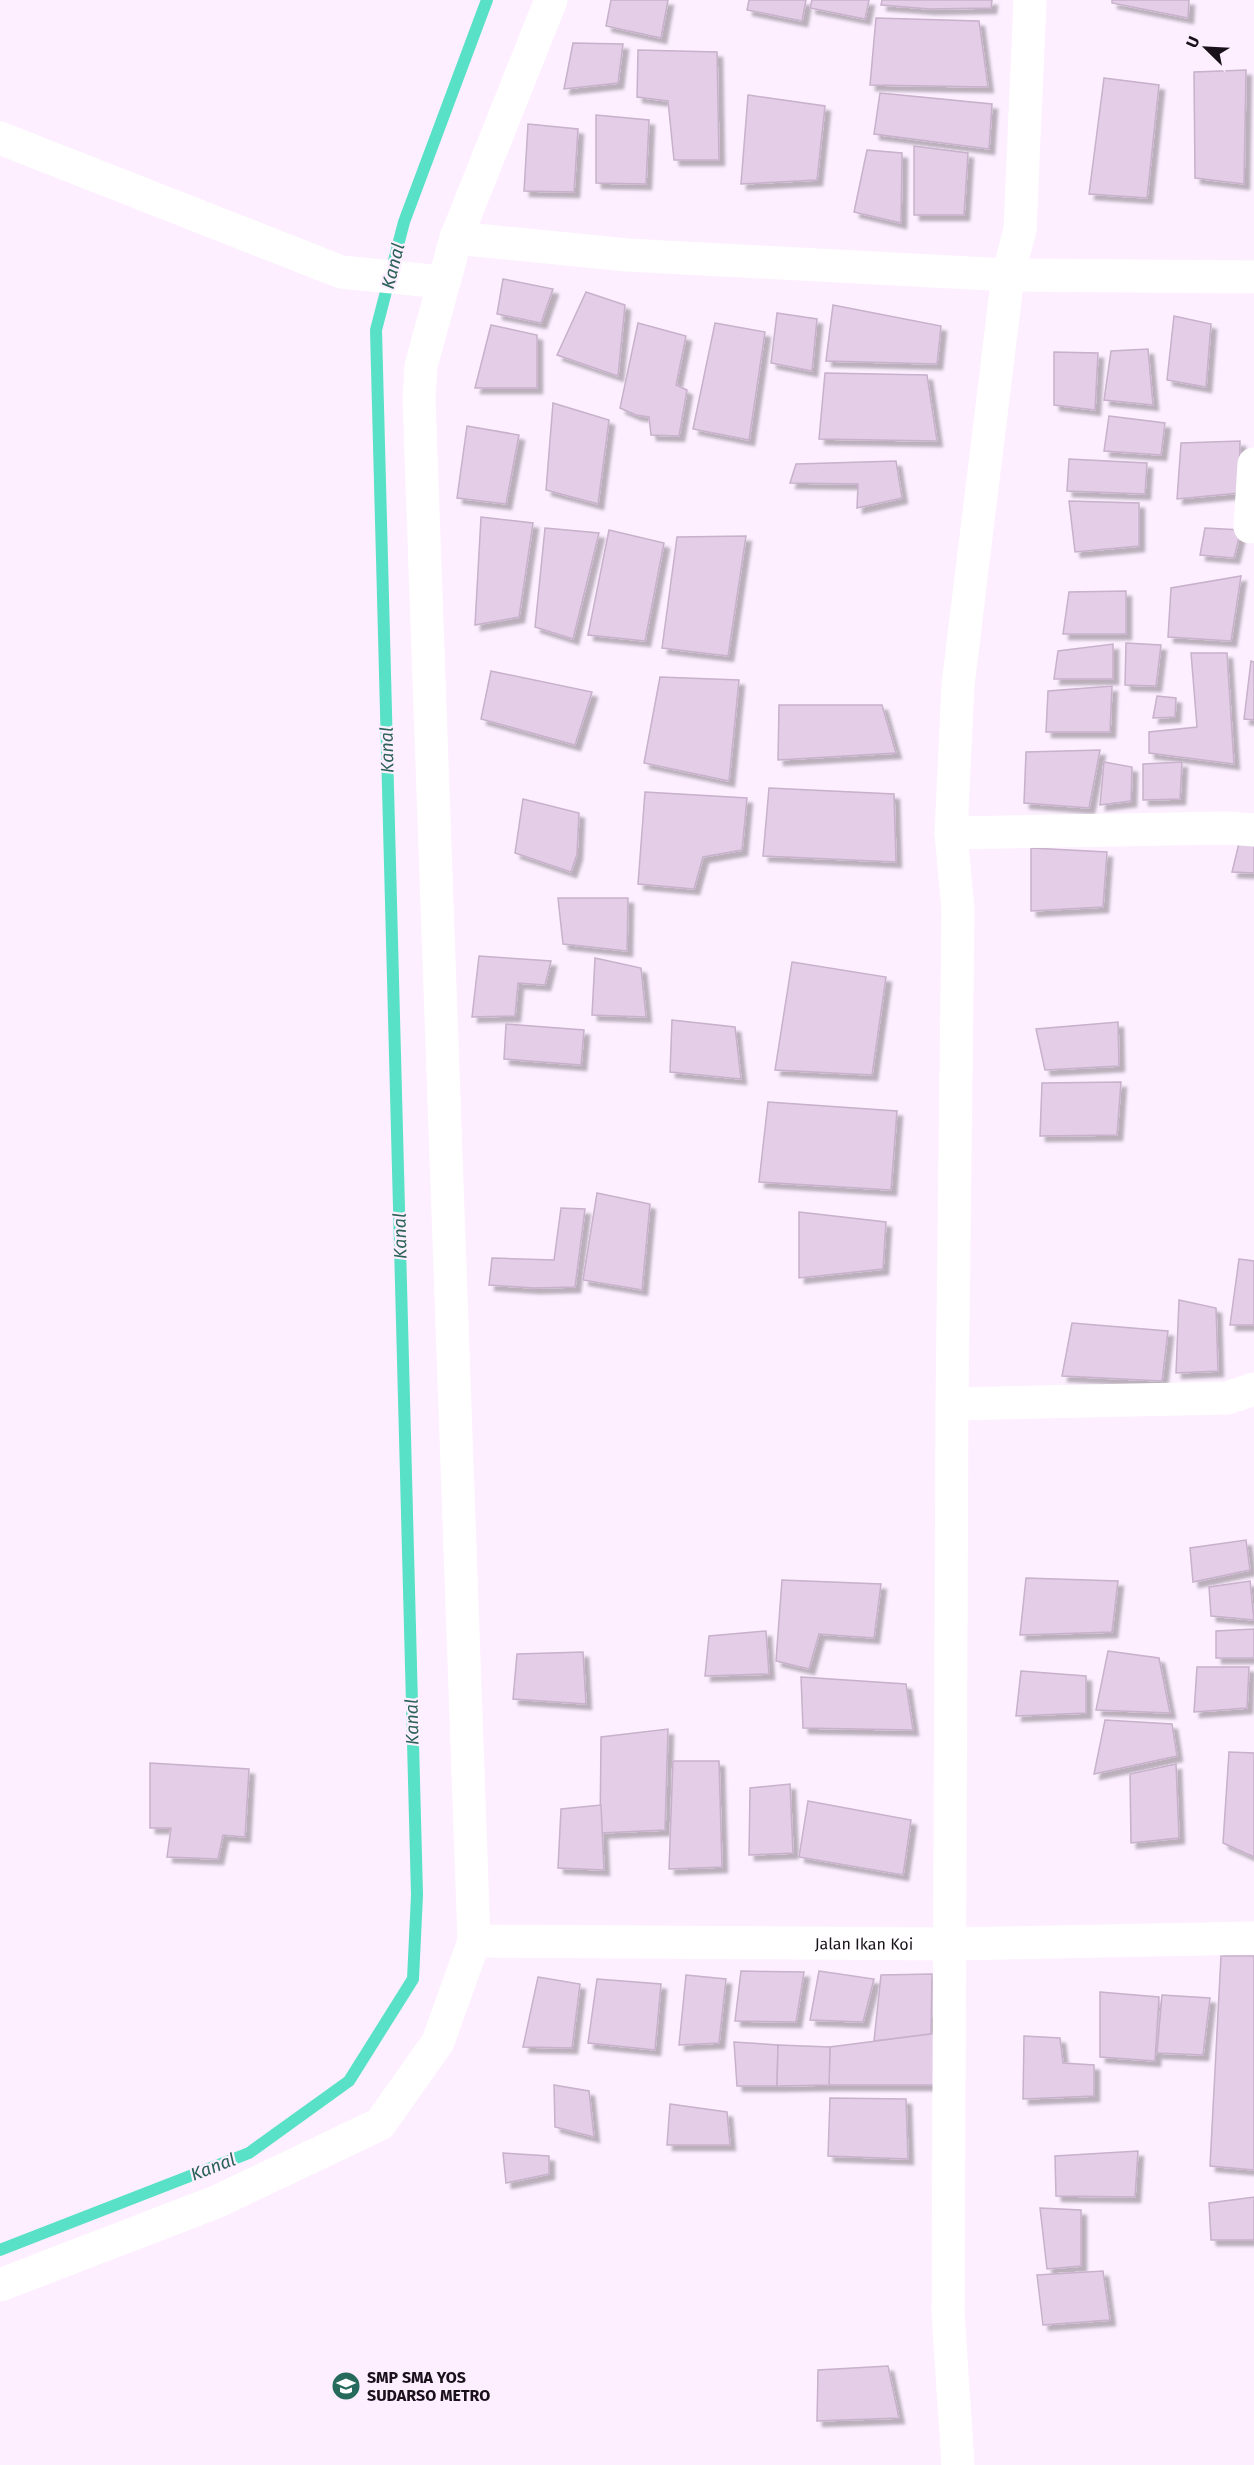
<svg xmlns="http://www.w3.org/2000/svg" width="1254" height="2465" font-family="'Fira Sans',sans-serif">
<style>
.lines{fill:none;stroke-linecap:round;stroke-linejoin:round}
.stream{stroke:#58e1c6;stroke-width:12}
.building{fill:#e3cde7;stroke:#c7b1cb;stroke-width:1.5;filter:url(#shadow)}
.street{stroke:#fff;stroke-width:33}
.labels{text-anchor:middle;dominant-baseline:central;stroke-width:4.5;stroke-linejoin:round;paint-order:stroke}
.street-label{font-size:16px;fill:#1a121b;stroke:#fdefff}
.poi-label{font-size:16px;font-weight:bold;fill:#1a121b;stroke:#fdefff;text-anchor:start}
.water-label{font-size:18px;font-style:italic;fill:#2a6256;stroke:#fdefff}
</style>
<defs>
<filter id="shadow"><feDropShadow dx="5.5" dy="5.5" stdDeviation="1.5" flood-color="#0004"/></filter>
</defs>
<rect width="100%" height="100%" fill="#fdefff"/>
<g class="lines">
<!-- stream -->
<polyline class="stream" points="0,2250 249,2153 349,2081 413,1979 417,1895 376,330 404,222 487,0"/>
</g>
<!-- building -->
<g class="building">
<polygon points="611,0 668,0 661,38 606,26"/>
<polygon points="749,0 806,0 802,21 747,10"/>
<polygon points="812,0 869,0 865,19 810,8"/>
<polygon points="882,0 992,0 991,8 930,9 881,5"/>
<polygon points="1112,0 1189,0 1188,18 1112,3"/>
<polygon points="876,18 979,21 988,87 870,85"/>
<polygon points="573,43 623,44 618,83 564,89"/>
<polygon points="638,50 717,52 719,160 674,160 668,101 637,97"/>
<polygon points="1246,70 1244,184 1195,178 1194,72"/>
<polygon points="1104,78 1159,85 1147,198 1089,194"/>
<polygon points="880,93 992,104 989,149 874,134"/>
<polygon points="748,95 825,106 817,180 741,184"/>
<polygon points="596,115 649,120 646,184 596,183"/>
<polygon points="528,124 578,129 574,192 524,191"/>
<polygon points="914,146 968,153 964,215 914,215"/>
<polygon points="867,150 902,153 901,223 854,212"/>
<polygon points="503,279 553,289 541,323 497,314"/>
<polygon points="586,292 625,305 618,376 557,355"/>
<polygon points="833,305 941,326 937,364 826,361"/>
<polygon points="777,313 817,319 812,371 771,363"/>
<polygon points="1174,316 1211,324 1206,387 1167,380"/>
<polygon points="638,323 686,336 676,385 687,390 679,436 651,435 649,417 636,415 620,408"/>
<polygon points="715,323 765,332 749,440 693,429"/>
<polygon points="491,325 537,335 537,388 475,388"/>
<polygon points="1148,349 1153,405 1104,400 1111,351"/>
<polygon points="1054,352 1098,353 1095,410 1054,405"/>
<polygon points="825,373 927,375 937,441 819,439"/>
<polygon points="553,403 609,420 598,504 546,490"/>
<polygon points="1109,416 1165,423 1161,455 1104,451"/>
<polygon points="467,426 519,435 506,504 457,498"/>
<polygon points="1240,441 1239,493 1177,499 1181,443"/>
<polygon points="1069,459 1147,463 1145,494 1067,491"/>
<polygon points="896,461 902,498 857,508 858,484 790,483 796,464"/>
<polygon points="1069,501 1139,503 1139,546 1075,552"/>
<polygon points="481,517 533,523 519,617 475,625"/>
<polygon points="545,528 599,533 573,639 535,627"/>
<polygon points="1205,528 1241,530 1234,558 1200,555"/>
<polygon points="609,530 664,543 645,641 588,635"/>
<polygon points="746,536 728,656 662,648 677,537"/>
<polygon points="1241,576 1231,641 1168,637 1171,588"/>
<polygon points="1126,591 1126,634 1063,634 1069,592"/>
<polygon points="1126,643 1161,645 1156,686 1125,685"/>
<polygon points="1113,644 1113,679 1054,679 1058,651"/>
<polygon points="1191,653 1227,653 1234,764 1149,753 1149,732 1197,727"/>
<polygon points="1251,661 1254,662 1254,720 1244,719"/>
<polygon points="491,671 592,692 575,745 481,719"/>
<polygon points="660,677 739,680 729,781 644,763"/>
<polygon points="1112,686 1110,732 1046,732 1048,691"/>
<polygon points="1157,696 1176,698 1175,717 1153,718"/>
<polygon points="779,705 882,705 896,753 778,760"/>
<polygon points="1100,750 1089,808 1024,803 1026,752"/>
<polygon points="1104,762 1132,767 1131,801 1100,805"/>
<polygon points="1182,762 1180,799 1143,800 1143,764"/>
<polygon points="769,788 894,794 896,862 763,856"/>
<polygon points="645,792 747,798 742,850 703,857 694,889 638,884"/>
<polygon points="523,799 579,813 577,854 571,872 515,853"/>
<polygon points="1240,839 1254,841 1254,873 1232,872"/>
<polygon points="1031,848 1107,852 1103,907 1031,911"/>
<polygon points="558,898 628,898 627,951 563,944"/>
<polygon points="479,956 551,961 545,985 518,983 515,1016 472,1017"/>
<polygon points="595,958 641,968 646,1017 592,1015"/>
<polygon points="792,962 886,977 872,1075 775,1070"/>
<polygon points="672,1020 735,1027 741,1079 670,1072"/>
<polygon points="1118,1022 1119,1066 1045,1070 1036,1029"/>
<polygon points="506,1024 584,1030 581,1065 504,1059"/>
<polygon points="1121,1082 1117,1135 1040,1136 1042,1083"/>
<polygon points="768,1102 897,1111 891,1190 759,1182"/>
<polygon points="597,1193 650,1204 642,1290 583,1280"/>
<polygon points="561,1208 585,1209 575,1287 534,1288 489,1285 492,1258 554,1260"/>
<polygon points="799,1212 886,1222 883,1269 799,1278"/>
<polygon points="1239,1259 1254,1261 1254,1325 1230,1325"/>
<polygon points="1179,1300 1216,1308 1218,1371 1176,1373"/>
<polygon points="1072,1323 1168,1331 1162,1381 1062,1376"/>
<polygon points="1246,1540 1250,1570 1193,1582 1190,1548"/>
<polygon points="1026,1578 1118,1581 1112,1632 1020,1635"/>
<polygon points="782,1580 881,1584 874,1638 819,1634 809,1669 776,1661"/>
<polygon points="1250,1581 1254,1620 1211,1616 1209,1587"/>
<polygon points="1254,1629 1254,1658 1216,1658 1216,1631"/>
<polygon points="766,1631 769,1674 705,1676 709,1636"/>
<polygon points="1108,1651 1159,1658 1170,1713 1096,1710"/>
<polygon points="583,1652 586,1704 513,1699 517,1654"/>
<polygon points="1197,1667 1249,1667 1247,1708 1194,1712"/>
<polygon points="1021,1671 1086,1676 1086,1713 1016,1716"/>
<polygon points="801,1677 906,1684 913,1730 803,1728"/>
<polygon points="1105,1720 1172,1724 1177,1756 1094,1774"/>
<polygon points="668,1729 665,1830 600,1833 601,1737"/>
<polygon points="1229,1752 1254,1753 1254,1857 1223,1843"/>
<polygon points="673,1761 719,1761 722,1867 669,1869"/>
<polygon points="150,1763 249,1769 245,1837 223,1835 218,1859 167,1857 171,1828 150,1828"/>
<polygon points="1176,1764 1179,1838 1131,1843 1130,1774"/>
<polygon points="790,1784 793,1853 749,1855 750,1788"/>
<polygon points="808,1801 911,1820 903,1875 799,1857"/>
<polygon points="601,1805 604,1870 558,1868 561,1809"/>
<polygon points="1221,1956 1254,1956 1254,2170 1210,2166"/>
<polygon points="741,1971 804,1972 796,2022 735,2021"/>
<polygon points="819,1971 874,1979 863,2022 810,2020"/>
<polygon points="932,1974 931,2034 874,2041 881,1975"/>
<polygon points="686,1975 726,1979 719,2043 679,2045"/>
<polygon points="538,1977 580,1984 572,2048 523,2047"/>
<polygon points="597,1979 661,1984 655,2050 588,2043"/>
<polygon points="1100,1992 1159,1997 1155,2061 1100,2057"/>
<polygon points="1162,1995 1210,1998 1203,2055 1157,2053"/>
<polygon points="938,2033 935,2085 829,2085 830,2047"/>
<polygon points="1024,2036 1060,2038 1063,2063 1094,2065 1094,2096 1023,2099"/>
<polygon points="734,2042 778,2045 777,2086 737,2086"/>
<polygon points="778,2045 830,2047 829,2085 777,2086"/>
<polygon points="554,2085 589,2091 594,2137 555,2127"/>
<polygon points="830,2098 906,2099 908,2159 828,2156"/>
<polygon points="670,2104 727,2112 730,2145 667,2145"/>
<polygon points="1138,2151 1135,2197 1056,2196 1055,2156"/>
<polygon points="503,2153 549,2156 549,2174 506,2183"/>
<polygon points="1254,2197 1254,2240 1211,2240 1209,2203"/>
<polygon points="1040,2208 1081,2210 1081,2266 1047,2269"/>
<polygon points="1103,2271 1110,2320 1043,2325 1037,2275"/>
<polygon points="888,2366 899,2418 817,2421 818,2370"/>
</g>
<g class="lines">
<!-- street -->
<g class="street">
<polyline points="551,0 456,238 627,255 1008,275 1254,277"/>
<polyline points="0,138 341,272 443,282"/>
<polyline points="1250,527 1254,464"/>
<polyline points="951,833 1228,828 1254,830"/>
<polyline points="952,1404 1227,1398 1254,1389"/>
<path id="s1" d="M474 1941 950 1944 1254 1938"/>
<polyline points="0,2285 216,2202 380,2124 438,2042 474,1941 419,398 421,366 456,238"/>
<polyline points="958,2465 948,2313 952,1404 958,910 951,833 958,685 1008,275 1020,230 1030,0"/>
</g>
</g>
<!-- icons -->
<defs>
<g id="school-disc" transform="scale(1.5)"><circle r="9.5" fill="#266a5c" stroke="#fdefff"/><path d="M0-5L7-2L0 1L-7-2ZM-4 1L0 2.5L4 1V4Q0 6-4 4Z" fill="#fff"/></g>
</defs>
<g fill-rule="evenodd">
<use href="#school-disc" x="346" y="2386"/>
</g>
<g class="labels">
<!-- street labels -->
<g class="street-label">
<text stroke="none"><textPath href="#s1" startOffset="390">Jalan Ikan Koi</textPath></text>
</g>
<!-- poi labels -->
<g class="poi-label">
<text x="367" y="2377">SMP SMA YOS<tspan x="367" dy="18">SUDARSO METRO</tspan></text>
</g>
<!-- water labels -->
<g class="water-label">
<text transform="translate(393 266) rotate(-76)">Kanal</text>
<text transform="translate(387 750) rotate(-91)">Kanal</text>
<text transform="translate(400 1236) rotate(-91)">Kanal</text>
<text transform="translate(412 1722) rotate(-91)">Kanal</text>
<text transform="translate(213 2167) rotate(-21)">Kanal</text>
</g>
</g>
<!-- north arrow -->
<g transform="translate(1206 48) rotate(294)" stroke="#fdefff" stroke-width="4.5" paint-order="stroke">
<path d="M0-4.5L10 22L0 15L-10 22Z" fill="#1a121b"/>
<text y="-9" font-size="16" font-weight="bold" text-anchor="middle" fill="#1a121b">U</text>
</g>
</svg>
